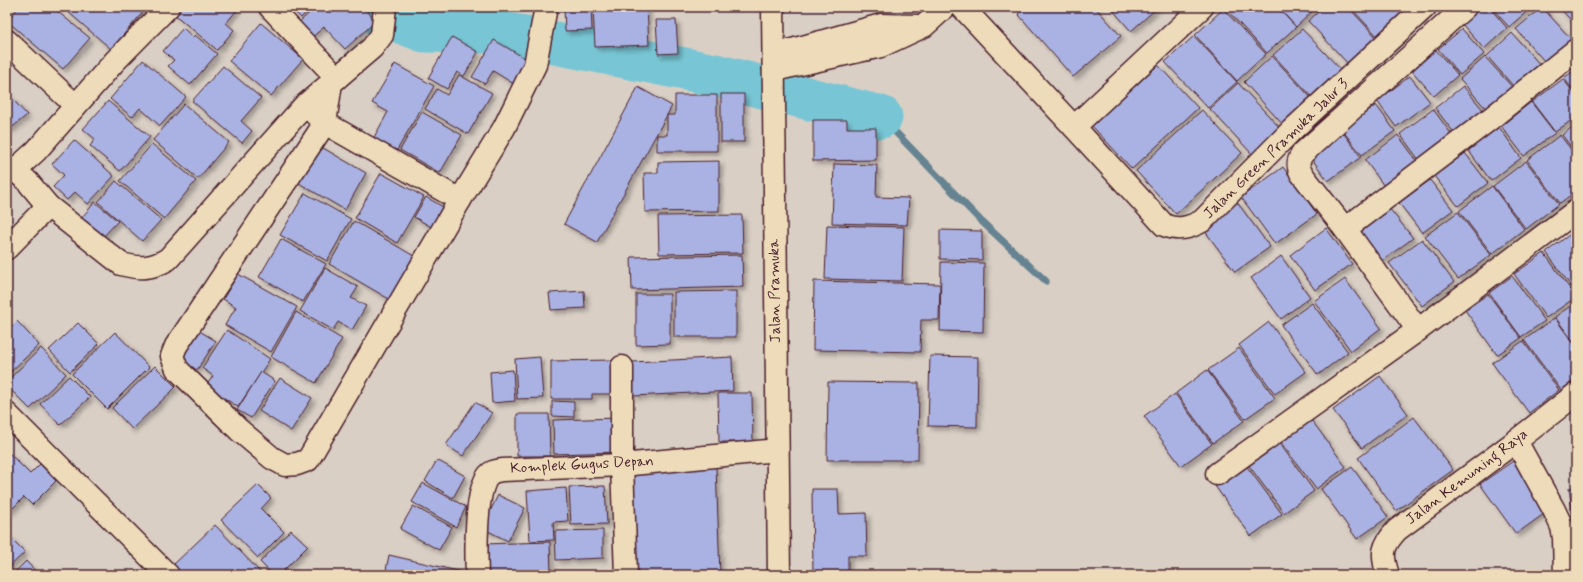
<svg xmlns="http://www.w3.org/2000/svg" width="1583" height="582" font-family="Mynerve,sans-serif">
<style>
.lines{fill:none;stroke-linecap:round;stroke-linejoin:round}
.stream{stroke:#668391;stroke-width:7}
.river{stroke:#78c6d5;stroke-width:43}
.building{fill:#a9b2e2;stroke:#4a1f2b;filter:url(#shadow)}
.minor-casing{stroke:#4a1f2b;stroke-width:25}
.major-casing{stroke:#4a1f2b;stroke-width:25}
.minor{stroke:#eddbb9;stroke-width:22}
.major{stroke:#eddbb9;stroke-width:22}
.labels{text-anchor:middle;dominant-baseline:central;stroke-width:3.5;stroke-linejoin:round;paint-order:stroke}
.street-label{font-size:15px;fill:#4a1f2b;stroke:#eddbb9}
</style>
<defs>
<filter id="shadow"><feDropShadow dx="3.5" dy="3.5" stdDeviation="2" flood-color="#0004"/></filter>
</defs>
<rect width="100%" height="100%" fill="#d9cfc5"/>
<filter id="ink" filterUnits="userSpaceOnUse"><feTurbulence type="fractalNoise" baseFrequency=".025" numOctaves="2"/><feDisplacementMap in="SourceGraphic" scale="8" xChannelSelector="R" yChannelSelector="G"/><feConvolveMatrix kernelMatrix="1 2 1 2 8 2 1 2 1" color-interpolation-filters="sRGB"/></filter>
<g filter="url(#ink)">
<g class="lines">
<!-- stream -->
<polyline class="stream" points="881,117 980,220 1046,281"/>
<!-- river -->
<polyline class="river" points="373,7 377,13 424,31 495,32 525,37 715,75 881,117"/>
</g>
<!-- building -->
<g class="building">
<polygon points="19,7 52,7 90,38 63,69 7,21"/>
<polygon points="70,7 140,7 144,11 111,49 67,11"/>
<polygon points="180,7 234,7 237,10 226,23 234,30 217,50 174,14"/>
<polygon points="290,7 311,7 301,18"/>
<polygon points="316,7 363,7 376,21 345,49 324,27 311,38 297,24"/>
<polygon points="564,7 591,7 592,30 565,31"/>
<polygon points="593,7 647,7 649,45 595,47"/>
<polygon points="1026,7 1095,7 1121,36 1073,77 1018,14"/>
<polygon points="1110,7 1158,7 1131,31"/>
<polygon points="1224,7 1277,7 1296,27 1267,53"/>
<polygon points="1278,7 1317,7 1296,27"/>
<polygon points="1324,7 1348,7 1380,41 1351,67 1308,21"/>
<polygon points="1350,7 1403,7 1409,13 1381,40"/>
<polygon points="1481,7 1489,7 1507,28 1484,49 1462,24"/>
<polygon points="1491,7 1532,7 1509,27"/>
<polygon points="1542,7 1571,39 1545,62 1516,29"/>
<polygon points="1559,7 1576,7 1576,26"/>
<polygon points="1223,9 1266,54 1237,81 1195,35"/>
<polygon points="656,20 676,20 678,53 658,54"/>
<polygon points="261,23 303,59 271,96 229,61"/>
<polygon points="183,28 193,37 195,35 217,54 190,85 168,66 174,60 163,51"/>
<polygon points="1302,29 1345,74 1316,101 1273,55"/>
<polygon points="1462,29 1484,54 1460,75 1438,49"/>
<polygon points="1512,33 1541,66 1515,88 1487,56"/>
<polygon points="1194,36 1237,82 1208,108 1165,62"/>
<polygon points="452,37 478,52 464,76 457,72 447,89 428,78"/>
<polygon points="494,40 528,60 514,84 493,71 485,84 472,77"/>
<polygon points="1436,50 1458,75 1434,96 1412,71"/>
<polygon points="1272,56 1315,102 1286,128 1244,82"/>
<polygon points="1485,57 1514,89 1488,111 1460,79"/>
<polygon points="143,60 186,97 160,126 140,108 132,117 110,99"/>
<polygon points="395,64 434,86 396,152 373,139 388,112 372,103"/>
<polygon points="1158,65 1198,108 1132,169 1092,126"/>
<polygon points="223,66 261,98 241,121 252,131 242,143 192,101"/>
<polygon points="1576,69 1576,94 1564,78"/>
<polygon points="459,75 492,93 468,134 425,109 437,89 447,95"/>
<polygon points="1410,76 1430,102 1396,127 1377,101"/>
<polygon points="1563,79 1576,96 1576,117 1555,132 1532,102"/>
<polygon points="1238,83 1281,129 1253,155 1210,109"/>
<polygon points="1463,86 1484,111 1455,134 1435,108"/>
<polygon points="638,87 672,106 597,242 564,224"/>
<rect x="721" y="94" width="23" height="48"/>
<polygon points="9,95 27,115 9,130 7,127 7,96"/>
<polygon points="675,95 717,95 717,151 657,151 657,135 667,135 667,115 675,115"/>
<polygon points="108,101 150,137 120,171 90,146 95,139 83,129"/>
<polygon points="1531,102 1555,133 1524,156 1501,126"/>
<polygon points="184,104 229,142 198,179 153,140"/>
<polygon points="1376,105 1395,131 1362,155 1342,130"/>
<polygon points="1433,109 1452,135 1419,160 1400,134"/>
<polygon points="1202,110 1242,153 1176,214 1136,171"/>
<polygon points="422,112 462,135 440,173 400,150"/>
<polygon points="813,120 847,120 847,128 876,128 876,160 813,161"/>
<polygon points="1576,124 1576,153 1562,135"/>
<polygon points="1499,127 1521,158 1491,181 1468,150"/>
<polygon points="1342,131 1361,157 1328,181 1309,155"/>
<polygon points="1398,135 1417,161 1384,186 1365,160"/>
<polygon points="1560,135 1576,156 1576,191 1560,203 1527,160"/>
<polygon points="74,140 114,176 88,204 75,192 67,200 53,187 64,175 52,164"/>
<polygon points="152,144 196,181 164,219 120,181"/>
<polygon points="318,145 366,173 345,210 297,182"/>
<polygon points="1465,153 1488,183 1458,206 1434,176"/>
<polygon points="719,161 719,211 645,212 644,173 658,173 658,162"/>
<polygon points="1526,161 1559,204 1526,229 1493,186"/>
<polygon points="834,164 877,165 876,197 909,198 907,225 832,223"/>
<polygon points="1283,167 1317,214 1275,244 1241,197"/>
<polygon points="381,173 424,197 397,243 355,218"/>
<polygon points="1430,180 1453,210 1422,233 1399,203"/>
<polygon points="116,181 161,220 142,241 98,202"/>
<polygon points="1492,186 1524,229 1492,254 1459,211"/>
<polygon points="305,193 351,219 327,261 280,235"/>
<polygon points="426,197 445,208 433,228 414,217"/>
<polygon points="95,202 118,221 99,241 78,222"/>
<polygon points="1237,202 1270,247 1235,272 1202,227"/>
<polygon points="1389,208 1413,238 1382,261 1359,231"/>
<polygon points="1458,212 1491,255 1458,279 1425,236"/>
<polygon points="742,215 743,253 659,254 658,216"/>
<polygon points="354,221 414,256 389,299 329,264"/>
<polygon points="827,225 904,227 902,281 825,279"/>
<polygon points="1326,228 1352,264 1315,290 1290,255"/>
<polygon points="940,230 982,231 982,260 940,259"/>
<polygon points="1576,230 1576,293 1546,252"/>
<polygon points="281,239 326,264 303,302 259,277"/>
<polygon points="1422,239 1454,282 1422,306 1389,263"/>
<polygon points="1544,253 1576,297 1546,318 1514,274"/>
<polygon points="742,255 743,287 632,290 631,257"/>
<polygon points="1281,256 1310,297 1281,319 1251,278"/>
<polygon points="941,262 984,263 983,332 940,331"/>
<polygon points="325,268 358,287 351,298 366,306 352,330 338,322 333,330 300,311"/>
<polygon points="238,274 297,307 271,352 225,325 236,307 223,299"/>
<polygon points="1512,276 1545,321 1521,337 1489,293"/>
<polygon points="1345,279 1381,328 1351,351 1314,301"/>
<polygon points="814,281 940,284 939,320 921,320 920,352 813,350"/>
<polygon points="584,291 585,308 551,310 549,293"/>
<polygon points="736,291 736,337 674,337 674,292"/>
<polygon points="636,294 670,294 670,344 636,345"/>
<polygon points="1488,294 1521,338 1497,355 1465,310"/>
<polygon points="1576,302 1576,345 1555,317"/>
<polygon points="1312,303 1348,352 1318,375 1281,325"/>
<polygon points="296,312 342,339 316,383 271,357"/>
<polygon points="1555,318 1576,347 1576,379 1561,390 1524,340"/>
<polygon points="17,321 39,345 7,375 7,331"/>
<polygon points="1269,322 1306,372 1275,394 1239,345"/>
<polygon points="78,323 99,344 70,372 49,350"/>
<polygon points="198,330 216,341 197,370 180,359"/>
<polygon points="227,330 270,359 238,407 206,386 213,376 202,368"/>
<polygon points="115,332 149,367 107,409 72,374"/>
<polygon points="1523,341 1559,390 1529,413 1492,363"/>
<polygon points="41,348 66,374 30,409 7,386 7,381"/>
<polygon points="1239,348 1275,398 1245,419 1208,370"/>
<polygon points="930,356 978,357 977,427 928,426"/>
<polygon points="540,357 543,398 517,399 515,359"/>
<polygon points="732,357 733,391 633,396 632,362"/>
<polygon points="614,360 614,394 592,394 592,399 551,399 551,361"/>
<polygon points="155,366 176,387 132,429 112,408"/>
<polygon points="513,370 515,401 492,403 490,372"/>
<polygon points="1207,370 1244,421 1213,443 1176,393"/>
<polygon points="261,372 275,381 251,418 237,410"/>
<polygon points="69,376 90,397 60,425 40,404"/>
<polygon points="1380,376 1408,414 1362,448 1333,410"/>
<polygon points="280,378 312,398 291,431 259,411"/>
<polygon points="828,382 919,383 918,460 827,460"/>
<polygon points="718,393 752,393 753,442 719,442"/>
<polygon points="1175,394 1212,444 1181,466 1144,416"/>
<polygon points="552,401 574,402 574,417 552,416"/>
<polygon points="475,402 492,413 463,456 446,445"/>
<polygon points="517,414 549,414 550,456 517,456"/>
<polygon points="1414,417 1453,470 1396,511 1358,458"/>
<polygon points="619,418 620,452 554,454 553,420"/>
<polygon points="1310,418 1346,467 1316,489 1279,440"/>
<polygon points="1278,441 1314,491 1284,513 1247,463"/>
<polygon points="7,451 30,474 40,464 56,481 32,505 24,497 8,513"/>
<polygon points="437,460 465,476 453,498 425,481"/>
<polygon points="1513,461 1548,511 1516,534 1480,484"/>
<polygon points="1245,464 1282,514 1251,536 1215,486"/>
<polygon points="716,466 720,575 633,575 629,469"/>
<polygon points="1352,467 1388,517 1357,539 1321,489"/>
<polygon points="423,483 466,507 456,527 412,502"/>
<polygon points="258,485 271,498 261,509 284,532 258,558 221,520"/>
<polygon points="605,486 607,524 571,525 569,487"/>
<polygon points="1576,487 1576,537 1569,488"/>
<polygon points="566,488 568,521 553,522 554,540 530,541 527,491"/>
<polygon points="812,489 838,489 839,514 866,513 867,556 848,556 848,575 813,575"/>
<polygon points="498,495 525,508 508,541 482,528"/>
<polygon points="413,506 452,527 439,550 400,529"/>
<polygon points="215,525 261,573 260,575 179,575 171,567"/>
<polygon points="291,530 308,546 279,575 273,575 260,562"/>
<polygon points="603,530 603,558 556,560 555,531"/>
<polygon points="8,535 25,552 7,569 7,536"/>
<polygon points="550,542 551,574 483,575 482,544"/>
<polygon points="389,555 462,572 461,575 385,575"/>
<polygon points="26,561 39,575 12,575"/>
</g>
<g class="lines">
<!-- minor casing -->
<g class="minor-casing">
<g id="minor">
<path d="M168 7 115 61 36 151 15 170 28 182 48 206 121 264C140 269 151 269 168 259L304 106 372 48 382 35 385 7"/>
<polyline points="270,7 337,78"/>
<polyline points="962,7 1074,127 1202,7"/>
<polyline points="7,41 75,105"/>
<polyline points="774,55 881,25 918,26"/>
<polyline points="774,70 881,46 924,26 945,7"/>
<polyline points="331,83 325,123 176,346 172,356 177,369 239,430 272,458 285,465 297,464 308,460 460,200 504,128 535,65 546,7"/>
<polyline points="315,114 325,123 460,200"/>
<path d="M1074 127 1164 225C1178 231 1189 228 1202 221L1291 131 1425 7"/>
<polyline points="1345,229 1490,119 1576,50"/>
<polyline points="7,248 48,206"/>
<path d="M1418 330 1345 229 1301 173C1297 165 1298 160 1303 153L1465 7"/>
<polyline points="622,367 622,465 626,575"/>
<polyline points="7,414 168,575"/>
<polyline points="1516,441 1554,510 1562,527 1564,538 1565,575"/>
<polyline points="1217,474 1418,330 1576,211"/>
<path d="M477 575C476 552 475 493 488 476 492 471 496 471 502 470L622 465 777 450"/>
<path d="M1388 575C1381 554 1382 546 1397 530L1516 441 1576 394"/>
</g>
</g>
<!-- major casing -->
<g class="major-casing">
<polyline id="major" points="773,7 779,575"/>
</g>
<!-- minor -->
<use href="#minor" class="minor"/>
<!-- major -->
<use href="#major" class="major"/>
</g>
</g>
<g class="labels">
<!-- street labels -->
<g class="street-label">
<text transform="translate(1276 149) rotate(-44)">Jalan Green Pramuka Jalur 3</text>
<text transform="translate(775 291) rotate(-91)">Jalan Pramuka</text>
<text transform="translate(582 465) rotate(-3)">Komplek Gugus Depan</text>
<text transform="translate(1467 477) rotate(-37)">Jalan Kemuning Raya</text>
</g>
</g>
<!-- margin -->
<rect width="1583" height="582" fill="none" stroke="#eddbb9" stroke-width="24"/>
<rect x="12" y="12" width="1559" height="558" fill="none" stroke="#4a1f2b" stroke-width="1.5" filter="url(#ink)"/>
</svg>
